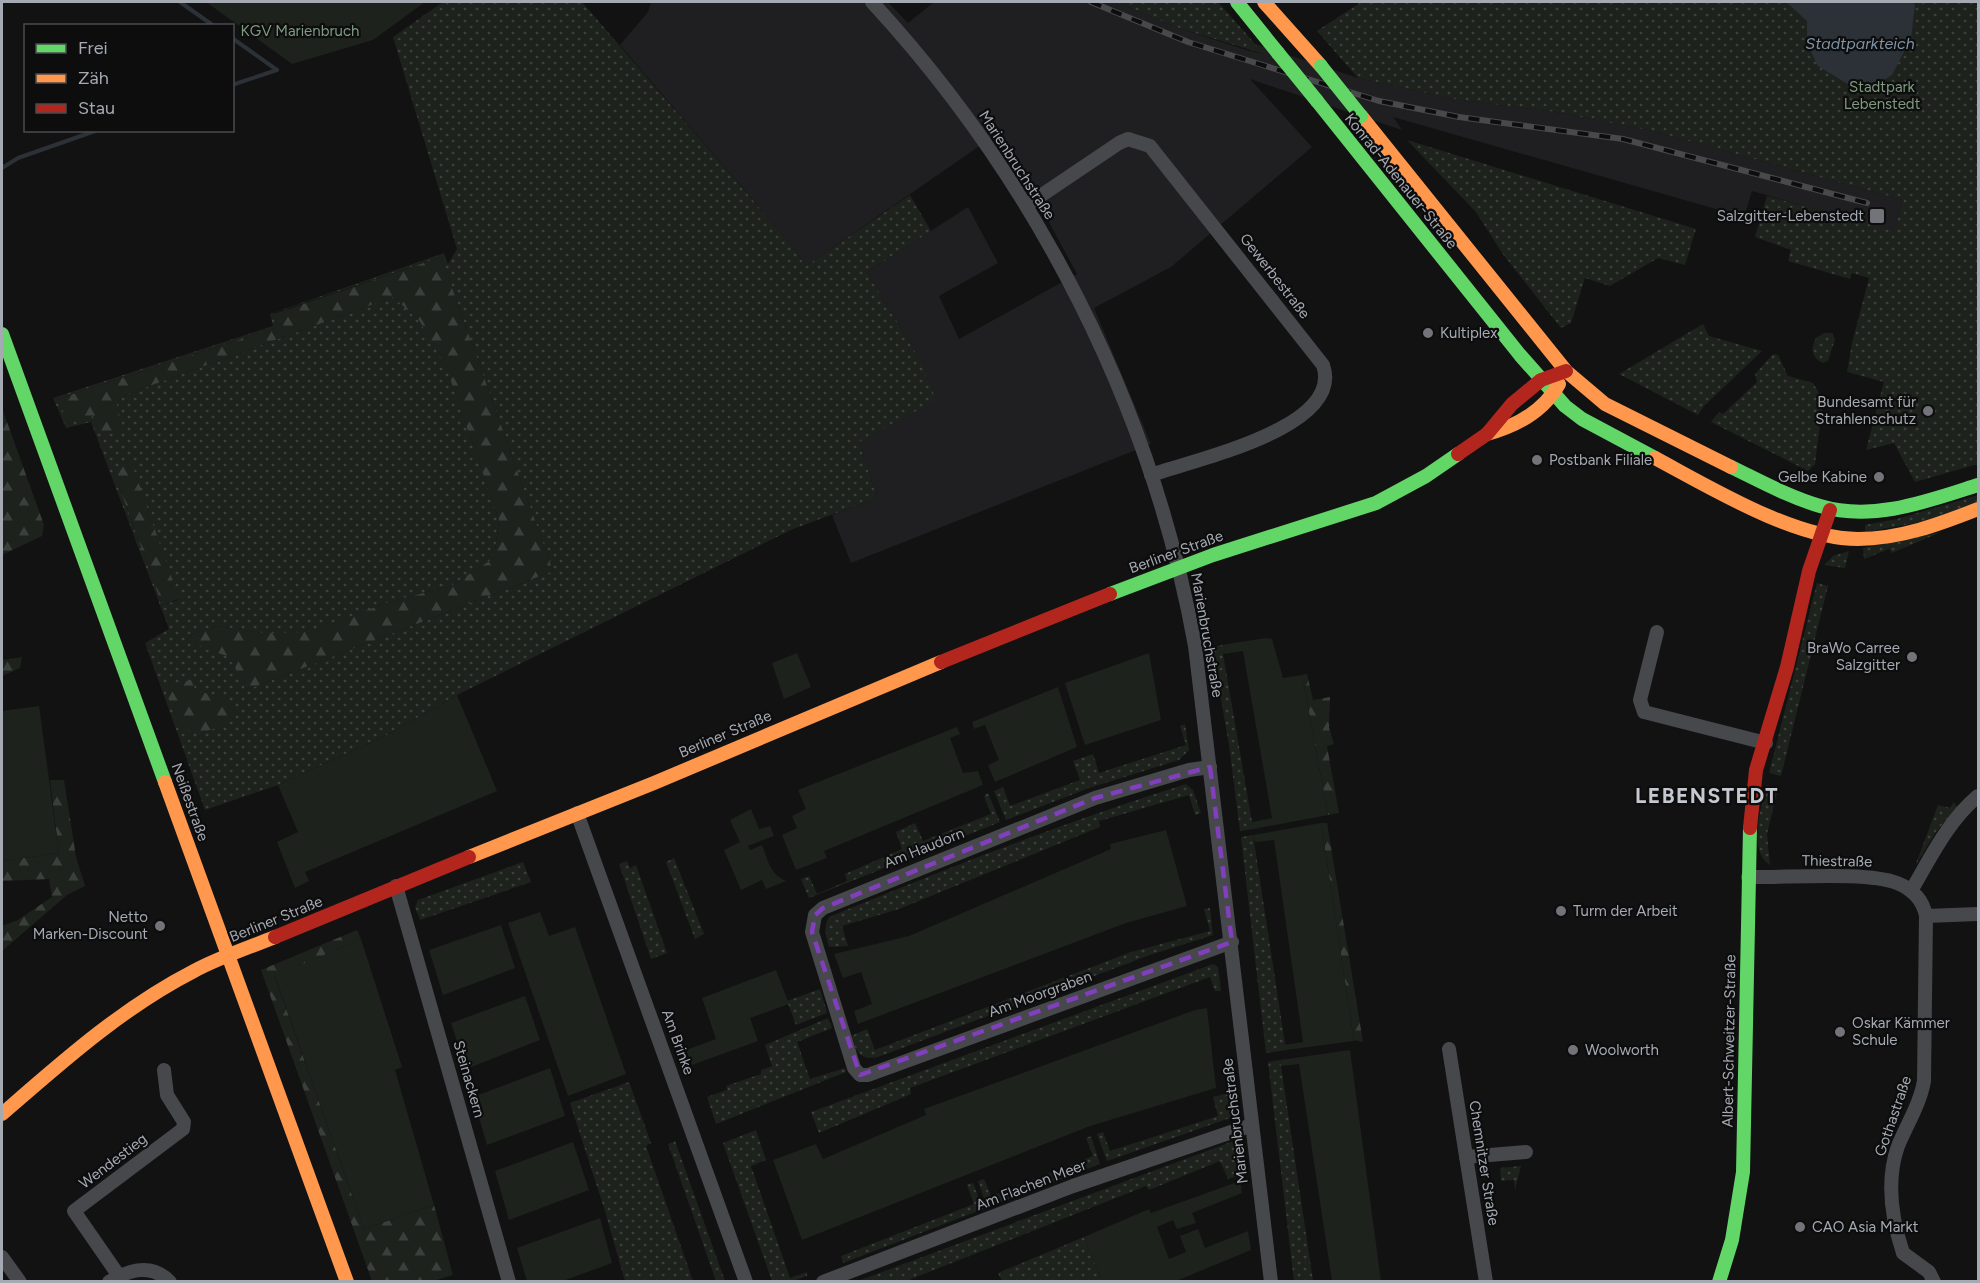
<svg xmlns="http://www.w3.org/2000/svg" width="1980" height="1283" font-family="Figtree,sans-serif">
<style>
.built{fill:#1f1f21}
.grass{fill:url(#grass-dots);fill-rule:evenodd}
.forest{fill:url(#forest-firs)}
.garden{fill:#1d221d}
.water{fill:#2b3136}
.lines{fill:none;stroke-linecap:round;stroke-linejoin:round}
.stream{stroke:#2b3136;stroke-width:4}
.street{stroke:#47484b;stroke-width:14}
.fast{stroke:#63d668;stroke-width:14}
.slow{stroke:#ff974d;stroke-width:14}
.jam{stroke:#b3261e;stroke-width:14}
.rail-casing{stroke:#48494b;stroke-width:6}
.rail{stroke:#0d0d0e;stroke-width:4;stroke-dasharray:11;stroke-linecap:butt}
.fast-bridge{stroke:#63d668;stroke-width:14}
.marked{fill:none;stroke:#813fbd;stroke-width:4.5;stroke-dasharray:12 8;stroke-linejoin:round}
.poi-dot{fill:#72747a;stroke:#0d0d0e;stroke-width:2}
.labels{text-anchor:middle;dominant-baseline:central;stroke-width:4.5;stroke-linejoin:round;paint-order:stroke}
.park-label{font-size:15px;fill:#7e9b80;stroke:#0d0d0e}
.street-label{font-size:15px;fill:#a5a9b2;stroke:#0d0d0e}
.poi-label{font-size:15px;fill:#a5a9b2;stroke:#0d0d0e;text-anchor:start}
.water-label{font-size:16px;font-style:italic;fill:#7f95a9;stroke:#0d0d0e}
.district-label{font-size:21px;font-weight:bold;letter-spacing:1.5px;fill:#c5c8cf;stroke:#0d0d0e}
</style>
<defs>
<pattern id="grass-dots" width="8" height="8" patternUnits="userSpaceOnUse" patternTransform="scale(1.5)"><rect width="8" height="8" fill="#1d221d"/><path d="M2 2h.1M6 6h.1" fill="none" stroke="#3b3f3b" stroke-width="1.8" stroke-linecap="round"/></pattern>
<pattern id="forest-firs" width="22" height="20" patternUnits="userSpaceOnUse" patternTransform="scale(1.5)"><rect width="22" height="20" fill="#1d221d"/><path d="M5 1l3.5 6h-7zM16 11l3.5 6h-7z" fill="#3b3f3b"/></pattern>
</defs>
<rect width="100%" height="100%" fill="#121213"/>
<!-- built -->
<polygon class="built" points="651,2 888,2 908,23 934,2 1116,2 1179,28 1246,50 1263,54 1256,44 1358,78 1454,99 1556,112 1653,131 1903,200 1894,232 1752,191 1744,217 1393,117 1402,130 1250,79 1312,147 1171,267 1094,308 1151,444 851,563 832,515 877,498 859,442 920,360 867,272 968,207 998,263 939,296 959,339 1077,274 1044,213 994,136 806,266 788,241 620,45 648,12"/>
<!-- grass -->
<g class="grass">
<path d="M443 2H582L788 241 806 266 910 195 931 231 867 272 920 360 936 400 859 442 877 498 793 529 457 695 387 735 278 785 205 810 145 643 169 629 91 422 66 428 53 398 273 326 270 314 444 253 448 264 457 249 393 37ZM441 257 553 571 246 690C241 679 237 663 227 656 214 646 206 653 190 635L218 626 263 633H308L392 601 451 586 494 558 499 520 446 366 419 320 393 297 125 395 116 402 122 429 102 436 93 416 58 399 278 327 274 313ZM113 469 179 600 162 605Z"/>
<polygon points="1116,2 1218,2 1264,54 1179,28"/>
<polygon points="1361,2 1978,2 1978,464 1915,482 1894,443 1866,450 1884,382 1847,372 1852,343 1869,278 1852,273 1850,279 1788,261 1791,250 1755,237 1767,196 1894,231 1903,200 1653,131 1556,112 1454,99 1358,78 1317,31"/>
<polygon points="1407,140 1696,229 1685,265 1658,258 1610,286 1585,278 1571,323 1561,328 1502,253 1476,212"/>
<polygon points="1703,324 1709,336 1762,351 1704,406 1698,415 1619,374"/>
<path d="M1824 333H1832L1835 339 1828 361 1823 363C1812 358 1810 349 1816 338Z"/>
<polygon points="1773,354 1778,355 1788,376 1813,383 1823,400 1815,464 1808,471 1711,422 1719,412 1723,414 1757,382 1755,374"/>
<polygon points="1978,495 1978,502 1928,521 1865,532 1865,525 1897,519"/>
<polygon points="1941,532 1892,553 1889,549 1864,559 1863,548"/>
<polygon points="1849,551 1845,568 1824,565 1833,556"/>
<polygon points="1817,583 1828,586 1781,776 1769,773"/>
<polygon points="1227,644 1223,654 1252,822 1259,828 1240,831 1229,745 1212,647"/>
<polygon points="1185,724 1189,750 1179,760 1089,788 1006,820 994,791 1003,787 1010,806 1080,780 1073,761 1093,754 1099,773 1186,745 1180,726"/>
<path d="M1186 784 1193 790 1201 813 1195 815 1189 795 1099 821 1100 827 899 909 842 926 848 946 829 947C826 936 823 927 829 917 946 868 1065 822 1186 784Z"/>
<path d="M1766 785 1778 788 1767 834 1770 865C1747 851 1762 806 1766 785Z"/>
<polygon points="988,793 1000,822 809,898 801,879 809,876 817,894 847,881 845,874 902,849 896,832 915,823 923,841 991,814 984,796"/>
<polygon points="1954,802 1957,807 1936,832 1915,866 1938,805 1950,808"/>
<polygon points="1253,835 1286,1050 1266,1053 1241,837"/>
<polygon points="674,858 704,934 695,939 666,862"/>
<polygon points="627,861 630,868 636,865 667,953 651,959 619,864"/>
<polygon points="523,862 531,882 420,920 415,907 418,900"/>
<path d="M1210 908 1213 935 1150 955 878 1057C860 1061 856 1051 851 1036L867 1029 875 1050 1131 952 1210 931 1204 909Z"/>
<polygon points="1213,964 1218,967 1221,991 1215,991 1210,977 910,1088 911,1094 819,1133 811,1112"/>
<polygon points="820,989 827,1013 796,1025 787,1001"/>
<polygon points="828,1018 832,1028 797,1042 810,1079 845,1068 846,1072 716,1124 707,1097 727,1090 726,1086 761,1074 761,1070 772,1066 765,1045"/>
<polygon points="1280,1060 1281,1066 1313,1281 1294,1281 1268,1062"/>
<polygon points="629,1082 651,1143 646,1146 693,1281 625,1281 604,1208 570,1103"/>
<polygon points="1232,1092 1235,1112 1230,1118 1107,1161 1097,1134 1103,1132 1110,1151 1218,1116 1213,1097"/>
<polygon points="756,1130 766,1160 751,1166 790,1278 807,1272 807,1276 793,1281 772,1281 723,1143"/>
<polygon points="1091,1136 1100,1164 987,1207 978,1181 984,1179 991,1196 1093,1156 1086,1138"/>
<polygon points="675,1141 725,1281 716,1281 668,1144"/>
<polygon points="1231,1142 1236,1142 1244,1174 1228,1179 1220,1161 1149,1190 1146,1186 906,1281 858,1281"/>
<polygon points="1521,1166 1515,1190 1514,1180 1501,1181 1500,1168"/>
<polygon points="973,1183 983,1209 843,1263 841,1256 974,1204 967,1185"/>
<polygon points="1084,1237 1102,1281 1002,1281 998,1273"/>
</g>
<!-- forest -->
<g class="forest">
<polygon points="441,257 553,571 246,690 235,667 227,656 203,648 190,635 218,626 263,633 308,632 392,601 451,586 494,558 499,520 446,367 419,320 393,297 125,395 116,402 123,429 102,437 93,416 68,423 58,399 278,327 274,314"/>
<polygon points="2,408 44,525 42,536 2,555"/>
<polygon points="131,461 179,599 162,605 113,469"/>
<polygon points="22,657 20,668 2,676 2,660"/>
<polygon points="1307,674 1313,700 1330,697 1329,728 1334,744 1327,746 1339,813 1328,815 1302,675"/>
<path d="M191 680 196 691 228 698 234 705 233 719C211 731 202 737 179 726L164 687Z"/>
<polygon points="50,780 64,780 76,857 85,886 67,895 2,951 2,926 18,920 52,897 49,879 2,881 2,861 59,853"/>
<polygon points="1321,823 1327,823 1363,1042 1354,1040"/>
<polygon points="357,930 361,939 275,977 364,1229 434,1205 453,1275 433,1281 372,1281 261,970"/>
</g>
<!-- garden -->
<g class="garden">
<polygon points="206,2 425,2 373,40 292,64"/>
<polygon points="1266,638 1272,639 1283,678 1302,675 1328,815 1259,828 1252,822 1272,818 1243,651 1223,654 1227,644"/>
<polygon points="797,653 811,687 784,699 772,663"/>
<polygon points="1149,653 1161,720 1085,745 1065,683"/>
<polygon points="1058,687 1077,747 995,782 988,765 999,760 985,725 974,729 972,722"/>
<polygon points="457,695 497,791 305,872 309,881 295,888 277,842 298,832 278,785 387,735"/>
<polygon points="39,706 59,853 2,861 2,711"/>
<polygon points="957,727 960,734 950,738 963,773 978,771 983,785 824,851 827,858 796,870 782,835 797,828 792,816 806,809 798,790"/>
<path d="M751 809 759 829 770 826 774 836 748 846 750 850 762 845C769 862 769 873 786 881L766 889 762 880 741 890 724 850 740 842 730 820Z"/>
<polygon points="1321,823 1354,1041 1286,1050 1284,1045 1303,1042 1274,840 1255,842 1253,835"/>
<polygon points="1166,830 1187,906 1126,923 858,1024 854,1011 872,1004 861,972 843,978 834,954 909,936 1111,849 1110,844"/>
<polygon points="540,912 549,936 575,927 626,1074 568,1096 508,923"/>
<polygon points="501,925 515,968 443,995 429,950"/>
<polygon points="361,939 402,1067 395,1070 434,1205 364,1229 275,976"/>
<polygon points="776,970 789,1004 750,1018 758,1041 692,1065 686,1050 716,1039 702,998"/>
<polygon points="525,996 540,1040 466,1069 451,1023"/>
<polygon points="1207,1008 1216,1088 1090,1126 802,1240 773,1160 816,1144 823,1159 926,1115 924,1109 1195,1010"/>
<polygon points="1350,1050 1381,1281 1332,1281 1299,1064 1281,1066 1280,1060"/>
<polygon points="550,1068 565,1116 487,1145 473,1097"/>
<polygon points="573,1142 589,1190 509,1220 495,1171"/>
<polygon points="1240,1181 1242,1193 1192,1213 1196,1223 1177,1229 1173,1220 1157,1227 1169,1259 1186,1252 1180,1236 1198,1229 1205,1248 1248,1231 1251,1250 1176,1281 1102,1281 1084,1237 1149,1209 1151,1213"/>
<polygon points="600,1218 612,1263 563,1281 527,1281 517,1248"/>
</g>
<!-- water -->
<polygon class="water" points="1786,2 1913,2 1915,5 1911,38 1892,75 1871,89 1856,89 1818,66 1807,44 1807,21"/>
<g class="lines">
<!-- stream -->
<g class="stream">
<polyline points="180,2 214,26"/>
<polyline points="232,38 277,70 232,85"/>
<polyline points="2,168 18,158 98,130"/>
</g>
<!-- street -->
<g class="street">
<path d="M872 2C1037 181 1152 407 1195 646L1271 1282"/>
<path d="M1027 205 1119 143 1128 139 1150 146 1323 365C1345 428 1193 460 1151 475"/>
<polyline points="1657,632 1640,700 1644,712 1766,743"/>
<polyline points="1210,767 1189,770 1095,798 823,908 815,915 812,932 854,1068 860,1075 868,1075 1232,942"/>
<polyline points="577,813 746,1282"/>
<path d="M1748 877C1784 878 1868 871 1897 883 1912 889 1923 900 1926 916L1978 914"/>
<polyline points="396,886 509,1282"/>
<path d="M1911 891C1931 857 1948 821 1978 796"/>
<path d="M1926 916 1924 1081C1920 1104 1907 1124 1898 1146 1886 1180 1892 1220 1903 1253L1929 1272 1934 1282"/>
<polyline points="1449,1049 1486,1282"/>
<polyline points="1466,1157 1526,1152"/>
<polyline points="2,1257 20,1282"/>
<polyline points="119,1276 74,1211 183,1129 184,1122 167,1095 164,1070"/>
<path d="M109 1282C130 1269 152 1263 170 1282"/>
<polyline points="823,1282 1073,1186 1252,1125"/>
</g>
<!-- fast -->
<g class="fast">
<polyline points="1237,2 1278,53"/>
<polyline points="1317,101 1520,355 1565,406 1582,419 1655,458"/>
<polyline points="2,334 165,782"/>
<path d="M1731 467C1760 481 1789 497 1820 506 1873 522 1928 501 1978 485"/>
<polyline points="1110,594 1213,555 1376,503 1426,476 1458,454"/>
<polyline points="1719,1282 1732,1240 1743,1172 1750,828"/>
</g>
<!-- slow -->
<g class="slow">
<polyline points="1264,2 1321,66"/>
<polyline points="1361,116 1566,371 1605,404 1731,467"/>
<path d="M1487 434C1517 426 1543 412 1559 384"/>
<path d="M1655 458C1711 488 1795 539 1858 539 1900 539 1940 524 1978 509"/>
<polyline points="165,782 347,1282"/>
<polyline points="469,857 654,783 941,662"/>
<path d="M2 1114C63 1061 122 1008 194 971 220 957 248 948 275 937"/>
</g>
<!-- jam -->
<g class="jam">
<polyline points="1458,454 1487,434 1512,404 1541,380 1566,371"/>
<polyline points="941,662 1110,594"/>
<polyline points="1750,828 1756,770 1787,667 1809,571 1830,510"/>
<polyline points="275,937 469,857"/>
</g>
<!-- rail casing -->
<g class="rail-casing">
<polyline id="rail" points="1091,2 1188,42 1379,101 1459,117 1623,139 1867,203"/>
</g>
<!-- rail -->
<use href="#rail" class="rail"/>
<!-- fast-bridge -->
<g class="fast-bridge">
<polyline points="1278,53 1317,101"/>
<polyline points="1321,66 1361,116"/>
</g>
</g>
<!-- marked area -->
<path class="marked" d="M1210 767 1232 942 860 1075 812 932 815 915 823 908 1095 798Z"/>
<!-- markers -->
<g class="poi-dot">
<rect x="1869" y="208" width="16" height="16" rx="3"/>
<circle cx="1428" cy="333" r="6"/>
<circle cx="1928" cy="411" r="6"/>
<circle cx="1537" cy="460" r="6"/>
<circle cx="1879" cy="477" r="6"/>
<circle cx="1912" cy="657" r="6"/>
<circle cx="1561" cy="911" r="6"/>
<circle cx="160" cy="926" r="6"/>
<circle cx="1840" cy="1032" r="6"/>
<circle cx="1573" cy="1050" r="6"/>
<circle cx="1800" cy="1227" r="6"/>
</g>
<g class="labels">
<!-- park labels -->
<g class="park-label">
<text x="300" y="31">KGV Marienbruch</text>
<text x="1882" y="87">Stadtpark<tspan x="1882" dy="17">Lebenstedt</tspan></text>
</g>
<!-- street labels -->
<g class="street-label">
<text transform="translate(1017 165) rotate(57)">Marienbruchstraße</text>
<text transform="translate(1401 181) rotate(51)">Konrad-Adenauer-Straße</text>
<text transform="translate(1275 276) rotate(52)">Gewerbestraße</text>
<text transform="translate(1176 552) rotate(-20)">Berliner Straße</text>
<text transform="translate(1207 635) rotate(80)">Marienbruchstraße</text>
<text transform="translate(725 734) rotate(-23)">Berliner Straße</text>
<text transform="translate(190 802) rotate(70)">Neißestraße</text>
<text transform="translate(924 848) rotate(-22)">Am Haudorn</text>
<text transform="translate(1837 861) rotate(1)">Thiestraße</text>
<text transform="translate(276 919) rotate(-22)">Berliner Straße</text>
<text transform="translate(1040 994) rotate(-20)">Am Moorgraben</text>
<text transform="translate(1729 1041) rotate(-89)">Albert-Schweitzer-Straße</text>
<text transform="translate(678 1042) rotate(70)">Am Brinke</text>
<text transform="translate(469 1079) rotate(74)">Steinackern</text>
<text transform="translate(1893 1116) rotate(-71)">Gothastraße</text>
<text transform="translate(1235 1121) rotate(-97)">Marienbruchstraße</text>
<text transform="translate(113 1161) rotate(-37)">Wendestieg</text>
<text transform="translate(1484 1163) rotate(81)">Chemnitzer Straße</text>
<text transform="translate(1031 1185) rotate(-21)">Am Flachen Meer</text>
</g>
<!-- poi labels -->
<g class="poi-label">
<text x="1864" y="216" text-anchor="end">Salzgitter-Lebenstedt</text>
<text x="1440" y="333">Kultiplex</text>
<text x="1916" y="402" text-anchor="end">Bundesamt für<tspan x="1916" dy="17">Strahlenschutz</tspan></text>
<text x="1549" y="460">Postbank Filiale</text>
<text x="1867" y="477" text-anchor="end">Gelbe Kabine</text>
<text x="1900" y="648" text-anchor="end">BraWo Carree<tspan x="1900" dy="17">Salzgitter</tspan></text>
<text x="1573" y="911">Turm der Arbeit</text>
<text x="148" y="917" text-anchor="end">Netto<tspan x="148" dy="17">Marken-Discount</tspan></text>
<text x="1852" y="1023">Oskar Kämmer<tspan x="1852" dy="17">Schule</tspan></text>
<text x="1585" y="1050">Woolworth</text>
<text x="1812" y="1227">CAO Asia Markt</text>
</g>
<!-- water labels -->
<g class="water-label">
<text x="1860" y="43">Stadtparkteich</text>
</g>
<!-- district labels -->
<g class="district-label">
<text x="1707" y="795">LEBENSTEDT</text>
</g>
</g>
<!-- border -->
<rect width="1980" height="1283" fill="none" stroke="#a5a9b2" stroke-width="6"/>
<!-- legend -->
<rect x="24" y="24" width="210" height="108" fill="#0d0d0e" stroke="#4a4b50" stroke-width="1.5"/>
<rect x="36" y="44" width="30" height="9" fill="#63d668" stroke="#4a4b50" stroke-width="1.5"/>
<text x="78" y="54" font-size="18" fill="#a5a9b2">Frei</text>
<rect x="36" y="74" width="30" height="9" fill="#ff974d" stroke="#4a4b50" stroke-width="1.5"/>
<text x="78" y="84" font-size="18" fill="#a5a9b2">Zäh</text>
<rect x="36" y="104" width="30" height="9" fill="#b3261e" stroke="#4a4b50" stroke-width="1.5"/>
<text x="78" y="114" font-size="18" fill="#a5a9b2">Stau</text>
</svg>
